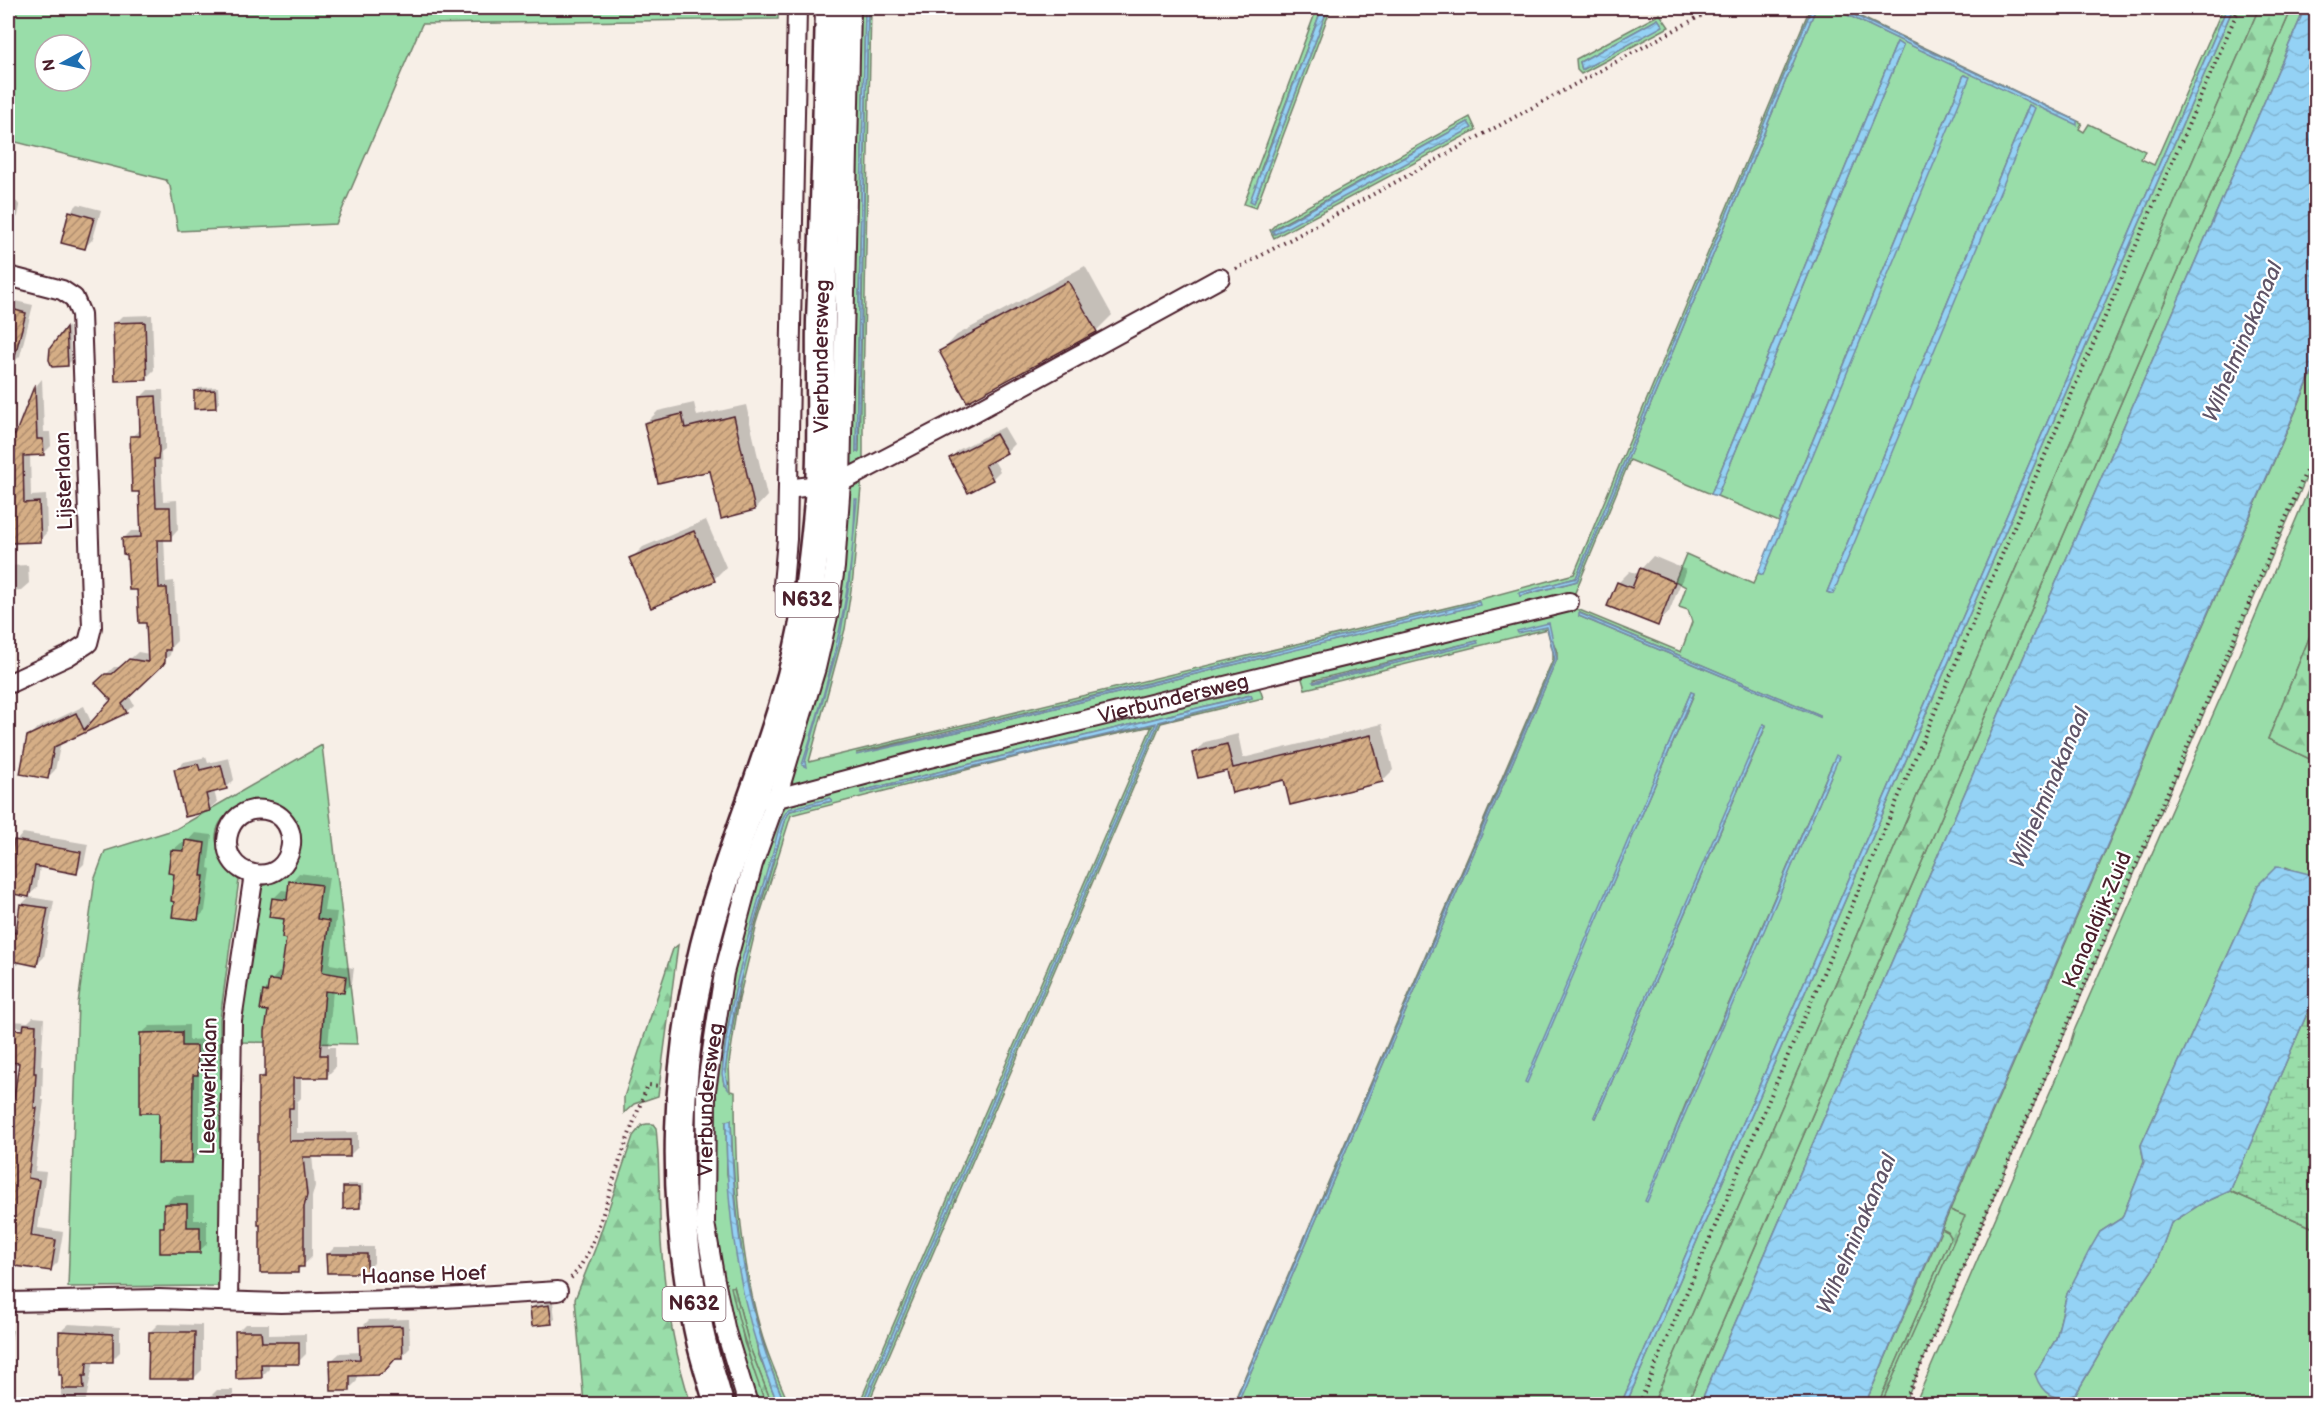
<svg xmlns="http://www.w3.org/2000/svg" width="2324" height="1412" font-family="'Balsamiq Sans',sans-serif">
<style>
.green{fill:#99dda9;stroke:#727e6a;stroke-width:1.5;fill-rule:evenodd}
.forest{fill:url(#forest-firs);stroke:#727e6a;stroke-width:1.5}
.wetland{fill:url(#wetland-marsh);stroke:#727e6a;stroke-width:1.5}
.water{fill:url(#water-waves);stroke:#768aa4;stroke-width:1.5}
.shadow{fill:#0003}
.building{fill:url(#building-hatch);stroke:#4a1f2b;stroke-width:1.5}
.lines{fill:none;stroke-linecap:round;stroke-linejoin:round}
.street-casing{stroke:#4a1f2b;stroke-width:22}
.primary-casing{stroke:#4a1f2b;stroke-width:33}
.path{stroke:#4a1f2b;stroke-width:4;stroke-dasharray:1.5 4.5;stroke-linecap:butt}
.street{stroke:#fff;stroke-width:18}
.primary{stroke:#fff;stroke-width:28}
.labels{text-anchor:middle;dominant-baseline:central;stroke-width:4.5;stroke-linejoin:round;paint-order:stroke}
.shield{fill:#fff;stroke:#80626b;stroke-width:1.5}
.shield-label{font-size:20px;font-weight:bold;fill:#4a1f2b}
.street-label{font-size:21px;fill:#4a1f2b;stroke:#fff}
.water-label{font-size:22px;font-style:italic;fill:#605568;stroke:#fff}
</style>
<defs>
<pattern id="forest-firs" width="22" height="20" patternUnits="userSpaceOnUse" patternTransform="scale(1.5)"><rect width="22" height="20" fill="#99dda9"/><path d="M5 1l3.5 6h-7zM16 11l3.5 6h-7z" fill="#85bd92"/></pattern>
<pattern id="wetland-marsh" width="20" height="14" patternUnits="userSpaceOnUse" patternTransform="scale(1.5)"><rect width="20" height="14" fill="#99dda9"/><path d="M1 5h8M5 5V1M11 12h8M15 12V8" fill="none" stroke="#85bd92"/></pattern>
<pattern id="water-waves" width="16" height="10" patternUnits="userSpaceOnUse" patternTransform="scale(1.5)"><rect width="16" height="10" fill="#94d2f5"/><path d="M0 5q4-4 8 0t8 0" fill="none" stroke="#81b4d2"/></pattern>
<pattern id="building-hatch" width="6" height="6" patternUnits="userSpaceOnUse" patternTransform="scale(1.5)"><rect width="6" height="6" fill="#d5ae86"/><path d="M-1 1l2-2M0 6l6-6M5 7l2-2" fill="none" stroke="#af8d6e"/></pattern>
</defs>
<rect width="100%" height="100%" fill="#f7efe7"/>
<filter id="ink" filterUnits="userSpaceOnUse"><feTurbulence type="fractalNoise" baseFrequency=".0167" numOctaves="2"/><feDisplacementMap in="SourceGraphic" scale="12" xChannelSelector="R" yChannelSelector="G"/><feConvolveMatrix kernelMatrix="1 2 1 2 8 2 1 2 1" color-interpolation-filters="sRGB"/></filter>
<g filter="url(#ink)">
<!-- green -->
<g class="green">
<path d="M8 8H778V19L422 24 336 224 178 231 170 186 166 180 8 140ZM45 45H81V81H45Z"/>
<polygon points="857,8 865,8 856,452 859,451 868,8 871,8 863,389 863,461 852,467 847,465"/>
<polygon points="1317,8 1322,8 1261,169 1254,203 1328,8 1331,8 1256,208 1244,204"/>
<path d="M1810 8H1812L1576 578 1520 593V596L1577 581 1816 8H1833L2076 124 2077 121 1839 8H1842L2082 123 2079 129 2084 132 2089 124 2145 151 2141 159 2154 165 2223 8H2227L1621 1404H1237L1557 659V652L1547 626 1555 659 1233 1404 1553 659V652L1547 629 1314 687 1305 689 1302 679 1308 669 1576 604 1577 609 1681 652 1692 622 1688 610 1679 607 1686 587 1675 581 1686 554 1753 584 1758 573 1763 574 1969 77 1964 75 1779 522 1717 496 1903 46 1897 42 1711 494 1630 460 1574 595 785 788 846 488 862 476 853 577 845 629 809 762 1466 603 1574 574ZM2029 105 2034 108 1832 594 1827 592ZM1479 603V605L957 732 856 753ZM1580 613 1820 715V717L1579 616ZM1477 641V643L1314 683V680ZM1691 692 1694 694 1526 1083ZM1764 724 1766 726 1596 1118 1594 1117ZM1832 764 1833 771 1646 1202 1686 1103Z"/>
<polygon points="2233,8 2259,8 1653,1404 1626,1404"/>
<polygon points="2292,8 2305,8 1700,1404 1687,1404"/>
<path d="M1660 14 1669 27 1581 74 1577 70 1576 59ZM1658 19 1662 26 1582 70 1580 62Z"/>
<path d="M1470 117 1476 130 1274 238 1270 230 1277 223ZM1468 122 1471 128 1274 234 1273 230 1279 226Z"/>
<polygon points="2316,364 2316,455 1904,1404 1881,1404 1964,1216 1950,1210"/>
<polygon points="2316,472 2316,621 2268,739 2316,762 2316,875 2300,873 2286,867 2258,885 2252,902 2141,1145 2144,1162 2122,1218 2100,1232 2067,1294 2056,1339 2035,1374 2076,1394 2124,1312 2155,1266 2171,1223 2199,1205 2230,1191 2316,1229 2316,1404 1915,1404 2069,1048 2074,1031 2226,685"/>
<path d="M1250 684 1260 689 1263 698 1161 723 868 1404H865L1159 722 1252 698 1251 695 861 791 862 793 1157 723 862 1404H859L1152 726 1020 756 791 815 757 924 739 999 729 1063 730 1091 735 1092C735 1173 739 1254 761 1332 768 1357 779 1381 789 1404H785C744 1307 735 1225 731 1120L726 1121 727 1174 758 1353 778 1404H772L750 1348 734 1286 744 1342 766 1404H754L734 1341 713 1220 712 1097 733 958 781 799ZM830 798 832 801 790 811 786 818 744 963 726 1062 725 1076 729 1083 724 1084C720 1065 726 1044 729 1025 741 952 764 881 787 811Z"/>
<path d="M322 745 357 1044 240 1042V1018L262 886C279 882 294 874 298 856 314 788 217 791 216 838 216 842 218 847 220 851 225 867 226 870 239 880L220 1019 223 1286 68 1287 78 1004 95 878 105 851 176 829Z"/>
<path d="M696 1096H698V1122L741 1404H735C707 1327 699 1257 692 1175H695Z"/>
<polygon points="1942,1229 1948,1232 1951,1237 1878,1404 1865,1404"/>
</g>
<!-- forest -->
<g class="forest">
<polygon points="2259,8 2292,8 1687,1404 1653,1404"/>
<polygon points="2316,621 2316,762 2268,739"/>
<polygon points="678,945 658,1096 634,1104 624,1113 624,1097 673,949"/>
<path d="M647 1124H653L656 1128C660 1166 659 1204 661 1242 665 1297 674 1352 691 1404H584L575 1299 595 1249 633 1136 642 1125Z"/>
<polygon points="1950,1210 1965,1216 1881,1404 1878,1404 1951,1237 1948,1232 1942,1229"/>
<path d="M734 1286 750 1348 772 1404H766C751 1366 740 1327 731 1287Z"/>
</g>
<!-- wetland -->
<polygon class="wetland" points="2316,993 2316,1229 2230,1191"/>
<!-- water -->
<g class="water">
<polygon points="865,8 868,8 858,452 856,451"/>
<polygon points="1322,8 1328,8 1254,203 1250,201 1257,182"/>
<polygon points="1812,8 1816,8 1577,581 1520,596 1519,593 1576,578"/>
<polygon points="1833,8 1839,8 2077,121 2077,125"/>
<polygon points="2227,8 2233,8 1626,1404 1621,1404"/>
<polygon points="2305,8 2316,8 2316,363 1865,1404 1700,1404"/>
<polygon points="1658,19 1663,26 1582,70 1580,62"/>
<polygon points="1897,42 1903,46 1717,496 1711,494"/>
<polygon points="1964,75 1970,77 1763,575 1758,573"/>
<polygon points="2029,105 2035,108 1833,594 1827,592"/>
<polygon points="1468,122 1472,128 1275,234 1272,231"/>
<path d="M855 499H857L849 585 839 643 805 762 806 767 802 765C830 679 854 590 855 499Z"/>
<polygon points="1479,602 1480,605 957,732 856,755"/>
<polygon points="1579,613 1820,715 1820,717 1579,616"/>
<polygon points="1549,623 1557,659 1237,1404 1234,1404 1555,659 1547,627 1518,633 1517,631"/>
<polygon points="1477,641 1478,643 1315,683 1313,682"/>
<polygon points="1691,692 1694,693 1527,1083 1525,1082"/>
<polygon points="1251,695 1252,698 1159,722 865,1404 862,1404 1156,723 861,793 861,791"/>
<polygon points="1763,724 1766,725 1596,1118 1594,1117"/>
<polygon points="1836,755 1839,757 1833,771 1647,1202 1645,1201"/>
<path d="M830 798 832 801 790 811 786 818 754 923 736 999 725 1071 728 1089 724 1084 722 1074C729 999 750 926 772 855 776 842 779 818 789 809Z"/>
<path d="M2276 867C2290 867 2302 874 2316 875V993L2230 1191 2199 1205 2171 1223 2155 1266 2124 1312 2076 1394C2056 1403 2042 1395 2035 1374L2056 1339 2067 1294 2090 1249 2100 1232 2122 1218 2144 1162 2141 1145 2252 902 2258 885Z"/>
<path d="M731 1120C733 1220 745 1312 785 1404H778C740 1314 726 1219 726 1121Z"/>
</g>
<!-- shadow -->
<g class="shadow">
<polygon points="8,199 17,202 20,206 18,216 8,228"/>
<polygon points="78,204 101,210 93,239 85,247 70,212"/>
<polygon points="1085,266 1112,315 1096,331 941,352 957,335"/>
<polygon points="15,301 33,305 20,356 12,364 10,364 8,308"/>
<polygon points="152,315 154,370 146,378 114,324 122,316"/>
<polygon points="69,326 71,361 67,365 53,345"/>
<polygon points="42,379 44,432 50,432 51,446 43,454 30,454 31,496 46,495 47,532 40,540 8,492 8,444 11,441 14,442 37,385"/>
<polygon points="218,387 219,403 215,406 195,391 199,388"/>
<polygon points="148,390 163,390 165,441 165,450 161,453 163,501 177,500 178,530 171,538 164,538 166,582 174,581 177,641 172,646 170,655 129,696 134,705 126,712 61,742 55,770 48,777 28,737 36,729 84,706 92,724 113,700 97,683 114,667 121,667 138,652 149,654 147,621 123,539 131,531 143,531 141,490 131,437 141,429 140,398"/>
<polygon points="694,403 697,416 746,405 767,496 755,509 711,469 646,423 658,411"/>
<polygon points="1004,427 1014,444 1006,452 993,459 1000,471 992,479 951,458 958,450"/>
<polygon points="706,520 726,567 714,579 631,559 643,547"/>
<polygon points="1653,556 1686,570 1669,612 1657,624 1618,583 1630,571 1639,574 1641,569"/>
<polygon points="28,565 29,583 21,590 8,591 8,566"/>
<polygon points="8,614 12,615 8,633"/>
<polygon points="1382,724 1393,770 1382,781 1285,779 1228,769 1194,753 1205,742 1238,734 1243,758"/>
<polygon points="206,757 208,763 229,758 234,780 226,788 214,791 217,802 209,809 176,770 184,762"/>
<polygon points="23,833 88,844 84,864 76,872 40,866 37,888 29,895 8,892 9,850"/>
<polygon points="195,833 212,835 208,868 211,869 205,911 198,918 176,873 173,850 181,843 186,843"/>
<polygon points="299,873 329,877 324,911 337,912 330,964 354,968 352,983 344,992 333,990 328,1047 335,1047 335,1068 326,1077 301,1077 301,1098 297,1102 297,1133 358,1132 358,1147 349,1156 312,1156 315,1186 312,1197 312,1257 297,1271 260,1078 267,1071 270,1010 264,992 270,986 271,981 279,972 283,973 287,938 286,918 273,899 282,890 290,891 291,882"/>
<polygon points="29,897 54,901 44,957 37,964 22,961 18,965 8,963 8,928 12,924 18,925 22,904"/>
<polygon points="33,1017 44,1018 41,1066 43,1066 42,1100 44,1100 35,1171 46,1172 38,1228 63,1232 58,1262 50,1270 8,1263 8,1096 14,1089 17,1090 20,1061 8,1061 8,1030 31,1031 31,1028 8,1027 8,1021 28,1022"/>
<polygon points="189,1025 189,1040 204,1039 205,1065 199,1071 199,1154 191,1162 142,1033 150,1026"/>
<polygon points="348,1184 363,1184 363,1203 359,1207 345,1188"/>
<polygon points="173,1196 194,1196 194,1220 207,1220 207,1244 199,1251 162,1228 165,1224 165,1204"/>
<polygon points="335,1247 374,1247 374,1263 366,1271 327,1255"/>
<polygon points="553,1302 555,1319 551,1322 531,1308 535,1305"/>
<polygon points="409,1319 410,1348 402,1356 397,1356 357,1374 357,1381 349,1389 332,1360 340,1353 361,1352 361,1328 369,1320"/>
<polygon points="69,1324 120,1327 120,1352 112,1360 94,1360 85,1404 55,1404 61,1400 61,1331"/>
<polygon points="158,1324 202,1325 202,1370 194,1378 150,1332"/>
<polygon points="245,1324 269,1324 269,1335 306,1334 306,1354 298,1362 269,1362 269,1369 261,1377 237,1332"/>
<polygon points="8,1330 13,1330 8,1360"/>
<polygon points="217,1390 233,1390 233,1404 209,1404 209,1398"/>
</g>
<!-- building -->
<g class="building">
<polygon points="69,211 94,218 85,249 61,243"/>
<polygon points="1068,281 1097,332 967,402 939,351"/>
<polygon points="8,308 26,313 13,363 8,362"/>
<polygon points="145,322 147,380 115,381 113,323"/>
<polygon points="66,327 68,366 52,367 49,360 50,348"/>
<polygon points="35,384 37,439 43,439 44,455 23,456 24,503 39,502 41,542 12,543 10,504 8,504 8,435 15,435"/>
<polygon points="215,390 216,408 194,409 194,391"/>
<polygon points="156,396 159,450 158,459 154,459 156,507 170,507 171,540 157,540 159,588 167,588 170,650 165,650 165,662 163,665 122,704 127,713 54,747 48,779 20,774 27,736 76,713 84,730 111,700 95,683 105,674 112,674 129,659 148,662 146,623 139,623 137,590 129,590 127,555 123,554 122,538 141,537 139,492 132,492 130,436 140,436 139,397"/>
<polygon points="682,414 685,428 734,416 755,510 721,519 710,471 658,483 644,423"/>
<polygon points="996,434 1007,453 985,465 993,480 968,493 949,458"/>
<polygon points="694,531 715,581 651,608 629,558"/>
<polygon points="1640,568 1675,582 1658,626 1607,606 1617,582 1632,588"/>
<polygon points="1371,735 1383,782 1290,805 1284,780 1232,793 1227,771 1198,778 1192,753 1227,744 1233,768"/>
<polygon points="198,764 200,770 221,765 227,789 206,794 210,811 185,817 174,769"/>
<polygon points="14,840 81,852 77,874 35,866 29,897 8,893 8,876"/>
<polygon points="185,840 205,843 201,876 204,876 198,920 172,917 174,902 171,901 174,874 168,873 171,850 184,851"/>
<polygon points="289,881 321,885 317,919 329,921 322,972 346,976 344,993 325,991 320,1055 327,1055 327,1078 293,1078 293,1108 289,1108 289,1141 350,1140 350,1157 303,1157 307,1195 304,1207 304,1267 298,1267 298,1273 260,1273 260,1225 258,1225 258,1077 265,1077 265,1031 268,1011 260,1010 263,991 267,992 269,980 280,981 286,939 282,938 284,919 269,917 272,898 287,900"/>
<polygon points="20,904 48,908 37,966 8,960 8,931 16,933"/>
<polygon points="24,1024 36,1025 34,1073 36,1073 34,1108 37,1108 28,1178 39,1180 31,1236 56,1240 51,1271 8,1265 8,1097 14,1098 19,1063 8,1062 8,1029 23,1030"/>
<polygon points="182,1032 182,1046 197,1046 198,1075 193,1075 192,1163 158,1163 159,1113 140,1113 140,1033"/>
<polygon points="343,1187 360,1187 360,1208 343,1209"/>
<polygon points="164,1204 187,1204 187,1227 200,1227 200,1253 160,1253 160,1227 164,1227"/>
<polygon points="326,1254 367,1254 367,1273 327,1273"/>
<polygon points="549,1305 552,1324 532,1326 530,1308"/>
<polygon points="402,1326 403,1358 396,1358 384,1372 378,1375 350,1376 350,1391 331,1391 330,1360 360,1359 359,1327"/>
<polygon points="59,1331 113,1334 113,1362 87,1362 86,1376 83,1376 84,1389 62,1389 62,1375 59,1375"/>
<polygon points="235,1331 261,1331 262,1342 299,1342 299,1364 261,1364 262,1378 236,1379"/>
<polygon points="149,1332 195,1332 194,1379 148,1379"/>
</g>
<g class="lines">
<!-- street casing -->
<g class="street-casing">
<g id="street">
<polyline points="8,276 62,290 74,298 81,314 92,627 88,643 68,656 8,684"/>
<polyline points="788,489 841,482 971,414 1220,278"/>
<polyline points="783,585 787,539 797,8"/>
<path id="s1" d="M770 800 921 760 1569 602"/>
<path d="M228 1301 232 1020 254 874C296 881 306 817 265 810 223 803 211 865 254 874"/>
<polyline points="8,1302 159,1299 281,1303 428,1299 558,1291"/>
<path id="s2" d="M748 1404 726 1332 715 1281 705 1223 706 1090 724 973 753 864 777 797 816 668 828 616 835 567 841 482 851 8"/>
</g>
</g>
<!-- primary casing -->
<g class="primary-casing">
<g id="primary">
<path id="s3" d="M719 1404C713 1382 705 1359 700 1336 669 1200 674 1053 712 919 743 812 792 710 808 599 813 561 818 523 820 485 823 431 820 376 821 321 825 217 828 112 830 8"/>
</g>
</g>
<!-- path -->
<g class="path">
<polyline points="1236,269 1715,8"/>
<path d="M571 1278C593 1256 606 1202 616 1172 626 1143 636 1114 648 1085L660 1086"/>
<polyline points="1639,1404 2013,529 2239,8"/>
<polyline points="1904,1404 2316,448"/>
</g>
<!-- street -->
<use href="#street" class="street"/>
<!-- primary -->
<use href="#primary" class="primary"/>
</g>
</g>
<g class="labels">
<!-- shield labels -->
<g class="shield">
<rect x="775.5" y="583" width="63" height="34" rx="4.5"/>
<rect x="662.5" y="1287" width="63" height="34" rx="4.5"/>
</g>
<g class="shield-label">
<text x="807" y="600">N632</text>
<text x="694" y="1304">N632</text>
</g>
<!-- street labels -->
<g class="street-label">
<text stroke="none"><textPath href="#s3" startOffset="1070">Vierbundersweg</textPath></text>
<text transform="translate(64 481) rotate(-92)">Lijsterlaan</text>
<text stroke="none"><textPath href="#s1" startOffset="416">Vierbundersweg</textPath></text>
<text transform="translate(2097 920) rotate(-67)">Kanaaldijk-Zuid</text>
<text transform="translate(209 1086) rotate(-89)">Leeuweriklaan</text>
<text stroke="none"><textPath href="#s2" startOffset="310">Vierbundersweg</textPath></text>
<text transform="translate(424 1275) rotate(-2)">Haanse Hoef</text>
</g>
<!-- water labels -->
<g class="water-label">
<text transform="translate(2243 342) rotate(-67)">Wilhelminakanaal</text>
<text transform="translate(2050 788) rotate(-67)">Wilhelminakanaal</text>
<text transform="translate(1857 1234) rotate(-67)">Wilhelminakanaal</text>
</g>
</g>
<!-- margin -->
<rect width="2324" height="1412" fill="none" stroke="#fff" stroke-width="30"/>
<rect x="15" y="15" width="2294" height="1382" fill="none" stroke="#4a1f2b" stroke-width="2" filter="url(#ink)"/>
<!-- north arrow -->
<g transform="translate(63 63) rotate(262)"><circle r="28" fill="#ffffff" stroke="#b7a5aa" stroke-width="1.5"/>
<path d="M0-4.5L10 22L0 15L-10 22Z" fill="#1f6fb2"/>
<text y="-9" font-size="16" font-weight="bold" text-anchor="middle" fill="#4a1f2b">N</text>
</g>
</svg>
